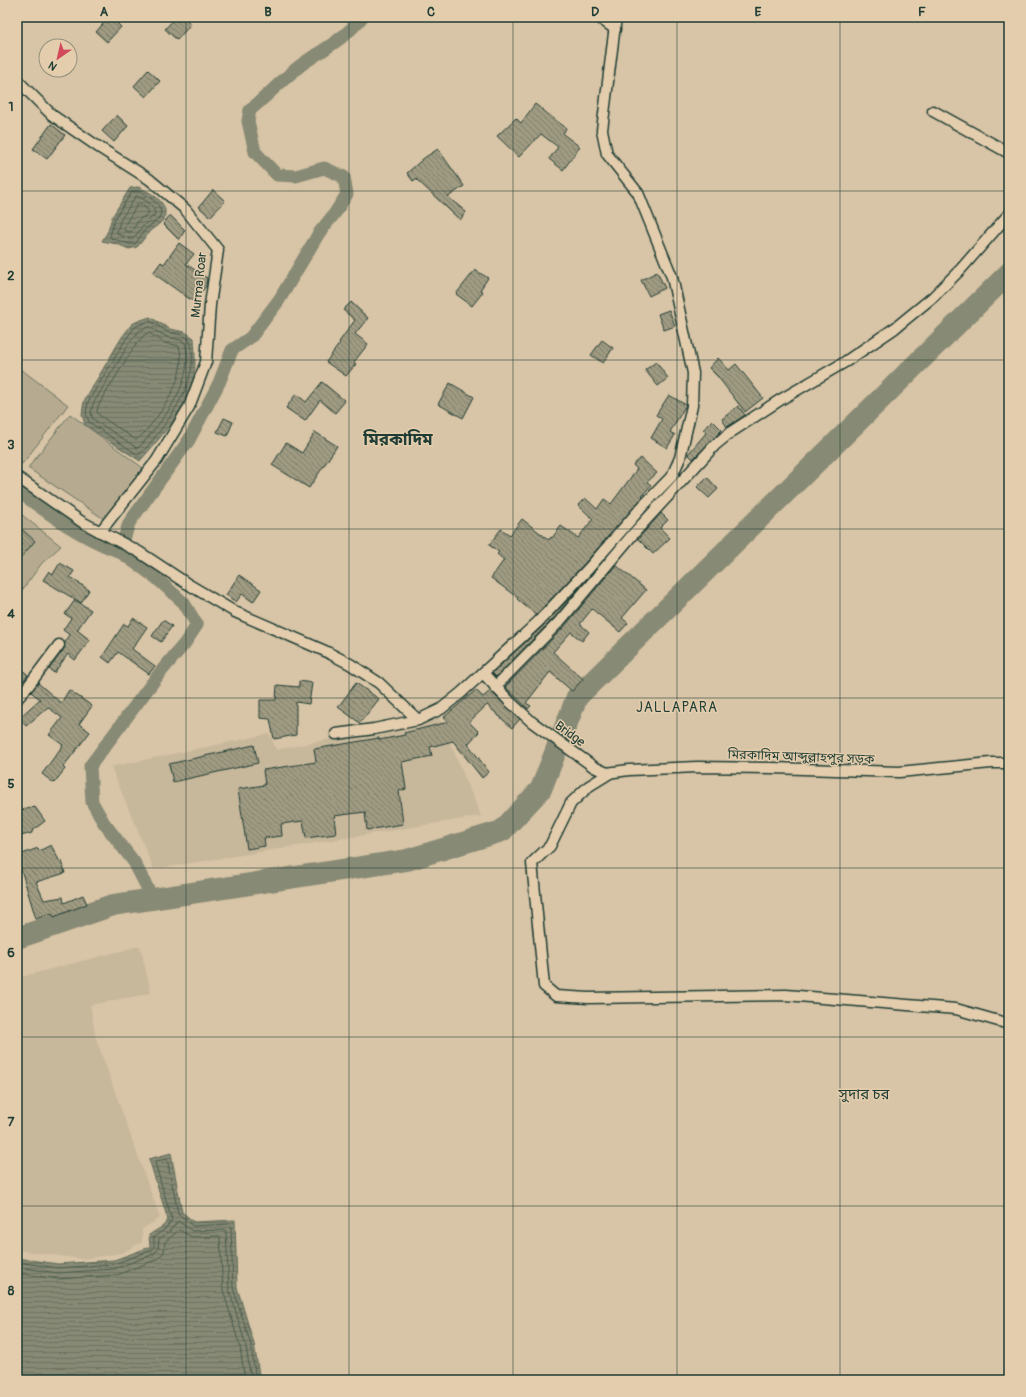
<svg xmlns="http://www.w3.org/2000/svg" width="1026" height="1397" font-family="Pangolin,'Noto Sans Bengali',sans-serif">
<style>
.built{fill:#c7b79b}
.green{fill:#b6ab91;stroke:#6a7462}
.water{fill:url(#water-rules);stroke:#5d6b5a}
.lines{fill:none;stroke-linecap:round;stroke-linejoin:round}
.shore{stroke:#495c4e;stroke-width:1}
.canal{stroke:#878a74;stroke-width:13}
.river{stroke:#878a74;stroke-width:22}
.building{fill:url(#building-back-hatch);stroke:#1f3d34}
.minor-casing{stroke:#1f3d34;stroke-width:13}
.minor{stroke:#e4cdad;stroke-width:10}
.grid{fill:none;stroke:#1f3d34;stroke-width:1;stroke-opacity:0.55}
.labels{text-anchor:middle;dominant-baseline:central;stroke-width:3;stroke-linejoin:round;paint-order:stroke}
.street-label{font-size:13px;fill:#1f3d34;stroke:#e4cdad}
.neighbourhood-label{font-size:14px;letter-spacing:1px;fill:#1f3d34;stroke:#e4cdad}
.quarter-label{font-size:15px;fill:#1f3d34;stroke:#e4cdad}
.district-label{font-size:17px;font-weight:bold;fill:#1f3d34;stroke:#e4cdad}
.neatline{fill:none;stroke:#1f3d34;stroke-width:1.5}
.grid-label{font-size:13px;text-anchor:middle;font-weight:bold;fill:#1f3d34}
</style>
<defs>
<pattern id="water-rules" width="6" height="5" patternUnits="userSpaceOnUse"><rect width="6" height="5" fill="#878a74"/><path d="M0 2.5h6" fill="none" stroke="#6e7260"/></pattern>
<pattern id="building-back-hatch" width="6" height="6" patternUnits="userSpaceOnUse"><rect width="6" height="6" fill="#9f9a82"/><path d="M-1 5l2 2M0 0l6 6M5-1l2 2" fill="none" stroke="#817f6b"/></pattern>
</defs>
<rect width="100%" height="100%" fill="#d8c4a6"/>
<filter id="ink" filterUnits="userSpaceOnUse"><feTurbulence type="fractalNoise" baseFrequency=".025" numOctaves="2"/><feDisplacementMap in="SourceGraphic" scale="8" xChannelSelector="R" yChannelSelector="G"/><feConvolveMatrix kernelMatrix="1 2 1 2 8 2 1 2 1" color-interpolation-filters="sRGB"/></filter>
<g filter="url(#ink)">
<!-- built -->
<g class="built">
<polygon points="439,717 481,816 154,869 111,767 270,734 276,750"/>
<polygon points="140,946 151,993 90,1005 96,1039 160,1218 142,1229 142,1242 122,1253 82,1259 17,1250 17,978"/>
</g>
<!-- green -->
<g class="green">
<polygon points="22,370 68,405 22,464 17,460 17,377"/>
<polygon points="70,414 143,468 104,519 28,468"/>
<polygon points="17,511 61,546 42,563 17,597"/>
</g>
<!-- water -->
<g class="water">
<path d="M138 187C150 192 172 203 163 220 160 224 155 227 151 230 146 235 142 242 137 247L129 249 117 244 102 241 108 231 112 217 130 188Z"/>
<path d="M150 317 170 329 185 332 194 338C195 353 196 367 193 381 187 409 158 440 140 461L85 425 82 414 84 401 122 337 132 324 138 321Z"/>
<polygon points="171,1153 182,1212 194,1222 235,1220 237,1287 254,1344 260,1380 17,1380 17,1258 58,1264 114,1260 150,1247 149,1235 163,1226 168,1220 149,1159"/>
</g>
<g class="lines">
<!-- shore -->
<g class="shore">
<path d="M138 191C146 195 167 205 159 218 156 222 150 225 147 228 142 233 139 239 135 244 127 245 119 240 111 238L110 236 115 218 132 192Z"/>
<path d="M137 196C145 200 154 204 155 214L144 225 133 239H130L118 234 117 232 120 221 135 197Z"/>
<polygon points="140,204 147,209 149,213 139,220 131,232 125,231 124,229 126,223 137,205"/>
<path d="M150 321 168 332 183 335 190 340C200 375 176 411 155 437 150 443 145 451 138 455L89 422 86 413 88 402 126 339 135 327Z"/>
<path d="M149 327 167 337 181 340 185 343C194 375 172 409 152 432 147 438 143 445 137 448L93 419 91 413 93 404 130 342 139 331Z"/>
<path d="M149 333 165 343 179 346C187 375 166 406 149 427 145 432 141 437 136 440L99 415 97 412 98 406 135 345 143 336Z"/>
<polyline points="17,1262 58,1268 114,1264 152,1250 154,1247 154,1237 165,1229 172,1220 155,1163 156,1161 167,1159 178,1213 193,1226 229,1224 231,1226 233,1288 251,1345 256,1380"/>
<polyline points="17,1267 58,1273 114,1269 154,1254 158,1249 159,1239 169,1232 178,1221 192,1231 225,1230 226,1232 229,1289 246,1346 251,1380"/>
<polyline points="17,1273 58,1279 117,1275 158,1259 164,1252 165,1242 179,1230 192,1237 219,1236 220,1238 223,1290 240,1347 245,1380"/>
</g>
<!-- canal -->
<g class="canal">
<path d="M17 490C50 515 80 537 120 552"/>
<path d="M153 899 134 862 104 823 92 802 90 766 159 674 185 643 197 625 184 603 155 577 120 552 129 523 189 440 219 383 232 350 251 337 279 300 319 233 335 213 347 194 344 177 324 168 296 176 277 175 255 152 248 121 250 110C267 96 283 79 301 65 322 50 346 38 362 17"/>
</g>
<!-- river -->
<polyline class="river" points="17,938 113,905 407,860 502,831 541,789 577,697 1009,273"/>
</g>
<!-- building -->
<g class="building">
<polygon points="109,17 111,17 121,27 107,42 96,32"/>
<polygon points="176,17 184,17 191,24 177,40 165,29"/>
<polygon points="148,70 160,81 146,97 134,86"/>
<polygon points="535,104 566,128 563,134 580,147 563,170 549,159 558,147 541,134 519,157 497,136 516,118 521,123"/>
<polygon points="117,115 128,126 114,142 102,131"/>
<polygon points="51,124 65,135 47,159 33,149"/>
<polygon points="438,149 464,186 448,197 466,212 460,220 416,179 413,181 407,173 424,158"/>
<polygon points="213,190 225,201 210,217 199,207"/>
<polygon points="170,215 185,230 179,240 163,224"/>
<polygon points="179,243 194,254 186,264 207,278 206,286 194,302 153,273 161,262 164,264"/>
<polygon points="475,270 488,278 480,290 483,292 472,306 456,294"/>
<polygon points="657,272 665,288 649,296 641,280"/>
<polygon points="351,302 368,318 355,334 368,344 354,362 356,364 346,376 326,362 340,343 339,342 355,320 343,310"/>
<polygon points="669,310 675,326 664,330 658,314"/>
<polygon points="602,340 613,348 603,363 591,355"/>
<polygon points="718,358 729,370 736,364 763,398 745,412 718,377 709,368"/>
<polygon points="656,362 668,378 658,386 645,370"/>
<polygon points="322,382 345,401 335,413 320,400 305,421 286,408 296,394 306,402"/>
<polygon points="450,383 474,397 463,418 438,404"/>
<polygon points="669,395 686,405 670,432 675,435 667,448 651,438 662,419 656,415"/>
<polygon points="738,406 745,415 727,427 722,419"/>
<polygon points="224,418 233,422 227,436 217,432"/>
<polygon points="712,420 722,430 693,459 688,454 706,433 703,430"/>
<polygon points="315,432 337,446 309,488 272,465 286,443 302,453"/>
<polygon points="641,458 657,473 647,482 651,485 642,496 643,497 584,564 536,615 517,599 518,598 491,578 504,560 497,554 499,552 489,545 501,529 510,535 522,519 549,540 551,537 552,538 561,526 578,538 593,519 578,505 585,498 597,509 604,499 611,504 637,469 633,465"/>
<polygon points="707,477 718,489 709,498 697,487"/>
<polygon points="661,513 668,520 660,528 670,538 653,554 638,539"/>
<polygon points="17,525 35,541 17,562"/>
<polygon points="60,563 74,571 70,577 89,590 81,603 43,580 49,571 53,574"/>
<polygon points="616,565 646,590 622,618 628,623 620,632 592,609 580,624 589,632 582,641 571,632 553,652 583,679 572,691 550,672 526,703 531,706 528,709 505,687 564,627"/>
<polygon points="239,575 261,590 253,602 242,594 236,602 226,595"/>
<polygon points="580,587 554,618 496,677 492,673 542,627"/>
<polygon points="75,600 91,610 77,630 90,640 75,660 68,654 54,673 49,669 64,649 65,642 70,635 63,630 71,618 65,614"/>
<polygon points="133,618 147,627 132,649 155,666 149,674 118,652 110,663 102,657 124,624 128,626"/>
<polygon points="163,620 172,626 161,642 152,636"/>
<polygon points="17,665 28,675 21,684 17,680"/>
<polygon points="299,681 312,683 309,704 296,702 296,735 274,739 270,719 260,718 260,700 276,700 277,685 299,687"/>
<polygon points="38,683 61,703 69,690 92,706 79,724 90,732 63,767 65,769 54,783 42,774 63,745 49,735 62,718 48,707 26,726 19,718 40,699 31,692"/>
<polygon points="356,683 379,699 360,723 338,707"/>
<polygon points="476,690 483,697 490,691 520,719 512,728 487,705 469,722 479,732 468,744 489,772 482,778 453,741 430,747 432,756 402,762 406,789 399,791 403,824 367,830 365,812 334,816 336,834 306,838 303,821 281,824 282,836 264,838 265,846 247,849 238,789 265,785 263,770 316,762 314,749 379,738 379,740 405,735 404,733 448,722 444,717"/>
<polygon points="254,745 258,763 173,782 169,764"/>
<polygon points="35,807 45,821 32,831 32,833 17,837 17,811"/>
<polygon points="51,845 60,862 61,861 65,873 36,882 44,900 63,897 64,903 83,895 87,904 54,917 52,913 36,919 17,856 38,848 39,851"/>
</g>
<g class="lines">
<!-- minor casing -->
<g class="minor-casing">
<g id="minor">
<polyline points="598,17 615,29"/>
<polyline points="17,80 52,115 97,146 149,179 185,209 218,250 210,305 206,362 189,407 157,460 100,532"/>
<polyline points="933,111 1009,153"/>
<polyline points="17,477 82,522 139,552 186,583 235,612 325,651 350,664 379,683 418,720 441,709 461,693 538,622 589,568 641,508 672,476 680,458 692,406 693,373 672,277 638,193 607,154 602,130 616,17"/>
<polyline points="483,673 510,702 532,722 594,767 607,773 629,770 697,767 772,768 899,772 991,763 1009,763"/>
<polyline points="495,687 559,622 634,533 715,445 731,432 780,400 845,362 895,328 933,297 961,269 1009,214"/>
<polyline points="17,699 29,685 59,645"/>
<polyline points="336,734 374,729 418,720"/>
<polyline points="610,773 589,786 571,803 550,846 532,863 544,986 556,996 588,998 786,995 956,1009 1009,1024"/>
</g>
</g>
<!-- minor -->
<use href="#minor" class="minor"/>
</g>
</g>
<!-- grid -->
<path class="grid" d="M186 17V1380M349 17V1380M513 17V1380M677 17V1380M840 17V1380M17 191H1009M17 360H1009M17 529H1009M17 698H1009M17 868H1009M17 1037H1009M17 1206H1009"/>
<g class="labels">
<!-- street labels -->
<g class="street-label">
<text transform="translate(199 285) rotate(-84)">Murma Roar</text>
<text transform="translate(570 734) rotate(36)">Bridge</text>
<text transform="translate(801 757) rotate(2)">মিরকাদিম আব্দুল্লাহপুর সড়ক</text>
</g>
<!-- neighbourhood labels -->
<g class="neighbourhood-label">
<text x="677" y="707">JALLAPARA</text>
</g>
<!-- quarter labels -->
<g class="quarter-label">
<text x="864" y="1094">সুদার চর</text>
</g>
<!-- district labels -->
<g class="district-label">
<text x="398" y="439">মিরকাদিম</text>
</g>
</g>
<!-- margin -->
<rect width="1026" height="1397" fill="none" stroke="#e4cdad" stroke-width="44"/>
<!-- north arrow -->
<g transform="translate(58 58) rotate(214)"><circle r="19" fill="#e4cdad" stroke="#95937d"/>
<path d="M0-3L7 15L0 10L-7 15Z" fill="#d1495b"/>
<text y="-6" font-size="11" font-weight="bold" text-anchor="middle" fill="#1f3d34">N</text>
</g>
<rect x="22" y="22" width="982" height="1353" class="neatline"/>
<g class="grid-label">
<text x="104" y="16">A</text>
<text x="268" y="16">B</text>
<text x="431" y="16">C</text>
<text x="595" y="16">D</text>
<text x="758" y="16">E</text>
<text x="922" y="16">F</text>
<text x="11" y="111">1</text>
<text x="11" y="280">2</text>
<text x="11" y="449">3</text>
<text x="11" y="618">4</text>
<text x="11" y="788">5</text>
<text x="11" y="957">6</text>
<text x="11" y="1126">7</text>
<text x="11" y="1295">8</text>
</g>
</svg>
